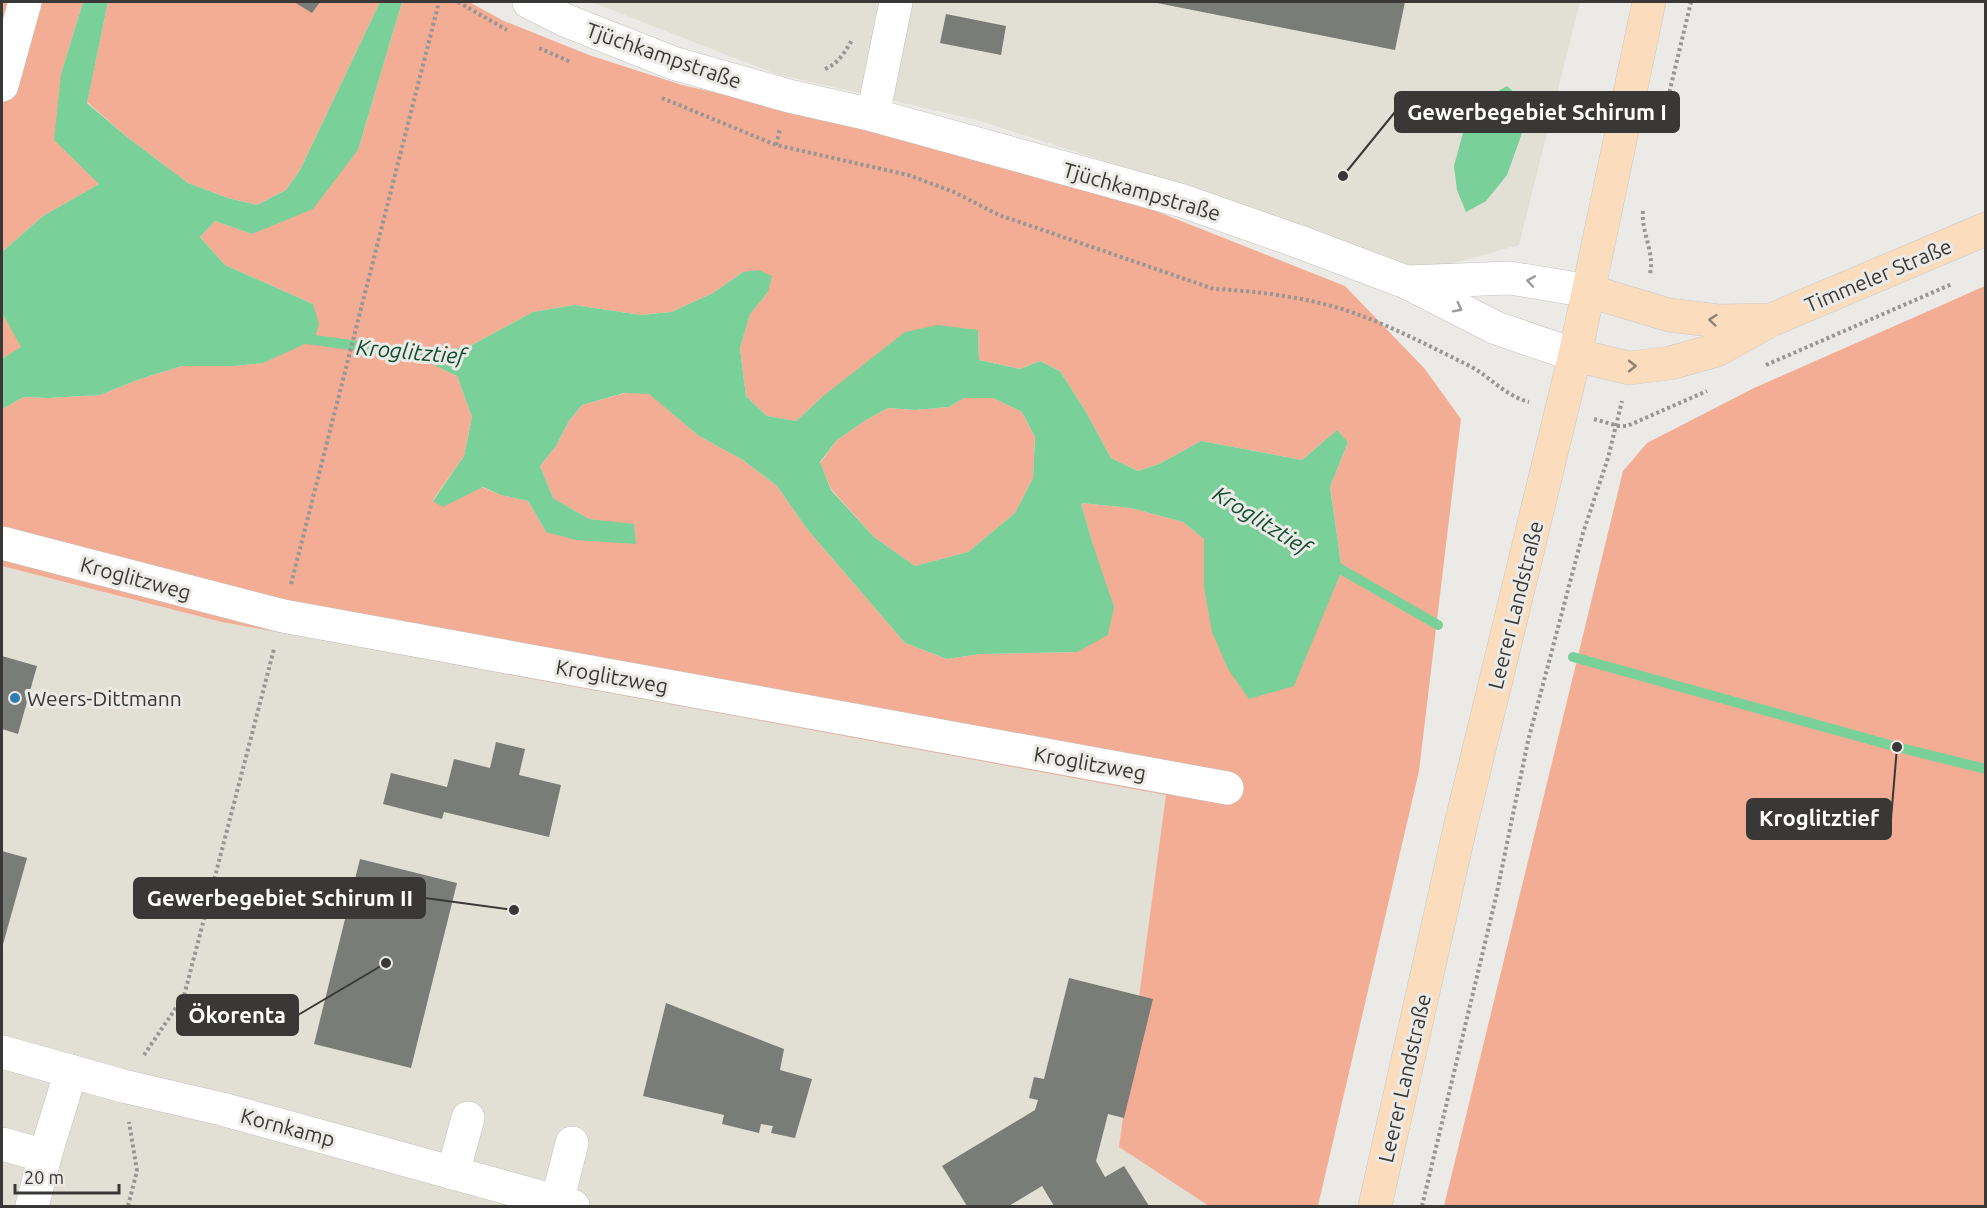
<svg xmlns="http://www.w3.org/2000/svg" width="1987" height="1208" font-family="Ubuntu,sans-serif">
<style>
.built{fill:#e2dfd4}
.green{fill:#f3ad95;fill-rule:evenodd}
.water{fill:#7ad099;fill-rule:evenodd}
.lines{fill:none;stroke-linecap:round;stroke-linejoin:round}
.stream{stroke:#7ad099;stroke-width:10}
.building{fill:#7a7c78}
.minor-casing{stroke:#c2c1bd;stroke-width:34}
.major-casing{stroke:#c8c7c7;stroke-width:34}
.path{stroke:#979693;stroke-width:4;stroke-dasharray:3 3;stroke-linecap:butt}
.minor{stroke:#fff;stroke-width:33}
.major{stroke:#fbddbe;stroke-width:33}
.oneway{stroke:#9c9c9a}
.oneway2{stroke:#908273}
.poi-dot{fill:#2d7dae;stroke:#ebeae6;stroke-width:2}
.labels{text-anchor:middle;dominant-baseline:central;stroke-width:6;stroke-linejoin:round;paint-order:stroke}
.street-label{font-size:21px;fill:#393836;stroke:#ebeae6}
.poi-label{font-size:21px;fill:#393836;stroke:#ebeae6;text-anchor:start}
.water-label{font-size:22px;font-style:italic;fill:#0c4f2c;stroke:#ebeae6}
.leader{fill:none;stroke:#393836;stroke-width:2}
.callout-dot{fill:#393836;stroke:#ebeae6;stroke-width:2}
.callout{fill:#393836;stroke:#393836;stroke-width:2}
.callout-label{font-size:22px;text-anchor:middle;font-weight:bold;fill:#fff}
</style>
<rect width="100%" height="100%" fill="#ebeae6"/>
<!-- built -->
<g class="built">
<polygon points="591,2 1580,2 1519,245 1415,274 1323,232 977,120 776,74"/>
<polygon points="2,543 1224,787 1231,1206 2,1206"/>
</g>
<!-- green -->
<g class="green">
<polygon points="2,2 83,2 61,74 99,184 43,216 2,252"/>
<polygon points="108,2 380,2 300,170 286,190 257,205 228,198 188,183 127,137 87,102"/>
<path d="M402 2H469L504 21 589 55 682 85 814 115 1143 206 1224 238 1345 286 1424 368 1461 419 1419 771 1318 1206H1209L1119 1147 1166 795 222 622 2 566V409L24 397 48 398 100 395 140 379 182 366H234L263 363 313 304 225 265 200 237 215 221 252 234 358 150ZM743 272 768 292 750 313 740 348 746 396 767 416 796 421 822 397 978 330 979 360 1020 369 1040 361 1060 371 1086 412 1111 458 1138 471 1159 464 1201 441 1302 460 1337 430 1348 442 1330 487 1342 570 1204 587V539L1183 522 1131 508 1081 503 1093 545 1077 652 980 654 947 659 905 643 807 529 777 486 743 460 699 436 649 393H625L582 405 569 421 556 446 540 466 553 498 589 519 634 525 546 532 528 501 501 495 482 487 433 500 464 456 472 417 457 376 412 354 468 347 533 312 574 305 641 315 671 312 713 293Z"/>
<polygon points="1985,286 1985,1206 1444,1206 1623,471 1647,443 1754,388"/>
<polygon points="2,313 22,347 2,359"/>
<polygon points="964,398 993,398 1022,412 1035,437 1033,478 1015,513 968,552 915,566 874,537 831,489 820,463 837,440 866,420 888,408 915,410 949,407"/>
</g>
<!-- water -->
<g class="water">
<polygon points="83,2 108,2 87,103 127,137 188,183 228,198 257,205 286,190 300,170 380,2 402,2 358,150 313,209 252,234 215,221 200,237 225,265 313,304 319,324 314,340 263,363 234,366 182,366 140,379 100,395 48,398 24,397 2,409 2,359 21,347 2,313 2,252 43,216 99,184 54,140 61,74"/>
<polygon points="1507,86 1519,97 1522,133 1507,175 1486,201 1466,212 1457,190 1454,166 1464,129 1482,100"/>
<path d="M759 270 772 276 768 292 750 314 740 348 746 396 767 416 796 421 822 397 905 332 938 325 978 330 979 360 1020 369 1040 361 1060 371 1086 412 1111 458 1138 471 1159 464 1201 441 1302 460 1337 430 1348 442 1330 487 1342 570 1294 686 1249 699 1228 669 1212 632 1204 587V539L1183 522 1131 508 1081 503 1093 545 1114 607 1108 635 1077 652 980 654 947 659 905 643 807 529 777 486 743 460 699 436 649 394 624 393 582 405 569 421 556 446 540 466 553 498 589 519 634 524 636 544 576 540 546 532 528 501 501 495 483 487 443 507 433 501 464 456 472 417 457 376 411 354 468 347 533 312 574 305 641 315 671 312 713 293 743 272ZM964 398H993L1022 412 1035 437 1033 478 1015 513 968 552 915 566 874 537 831 490 820 462 837 440 866 420 888 408 915 410 949 407Z"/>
</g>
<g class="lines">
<!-- stream -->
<g class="stream">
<polyline points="300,338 424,355"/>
<polyline points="1330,563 1438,625"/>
<polyline points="1573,657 1897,747 1986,769"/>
</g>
</g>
<!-- building -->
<g class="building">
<polygon points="294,2 320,2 312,13"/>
<polygon points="1152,2 1405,2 1395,50"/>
<polygon points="946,14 1006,26 1001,55 940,43"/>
<polygon points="2,656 37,666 18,734 2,729"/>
<polygon points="496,742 525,749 519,775 561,785 549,837 444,812 442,819 383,804 391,773 447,787 454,759 490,768"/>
<polygon points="2,851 27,858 2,948"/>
<polygon points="360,859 457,883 411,1068 314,1044"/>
<polygon points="1069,978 1153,999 1124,1118 1108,1114 1096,1161 1105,1177 1124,1166 1149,1206 1054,1206 1042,1186 1009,1206 967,1206 942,1166 1035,1110 1038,1100 1029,1098 1034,1077 1044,1079"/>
<polygon points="666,1003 784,1049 780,1070 812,1079 795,1138 771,1133 773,1126 761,1124 759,1133 722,1124 724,1115 643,1096"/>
</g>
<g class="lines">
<!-- minor casing -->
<g class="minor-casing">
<g id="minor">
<polyline points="529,2 567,21 673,63 789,96 873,115 1183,201 1297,241 1406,282 1496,328 1575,355"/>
<polyline points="2,85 25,2"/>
<polyline points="873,115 896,2"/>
<polyline points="1408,282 1510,278 1589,291"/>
<polyline points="2,543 283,616 1227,788"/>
<polyline points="2,1052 123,1086 222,1109 573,1206"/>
<polyline points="2,1144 45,1156 71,1071"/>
<polyline points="453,1173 468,1118"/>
<polyline points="557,1202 572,1143"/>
<polyline points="32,1206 45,1156"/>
</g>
</g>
<!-- major casing -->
<g class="major-casing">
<g id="major">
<polyline points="1589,291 1669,315 1719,321 1766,320"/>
<polyline points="1575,355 1629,368 1670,363 1717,350 1771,320 1986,229"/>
<polyline points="1375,1206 1459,832 1575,355 1649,2"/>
</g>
</g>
<!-- path -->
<g class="path">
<polyline points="458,2 507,30"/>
<polyline points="539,48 571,62"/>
<path d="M825 69C838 64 845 52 852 40"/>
<path d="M662 98 776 145 908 175 954 192 999 215 1214 289C1261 291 1319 299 1362 316 1397 329 1433 348 1466 364 1489 375 1503 395 1529 402"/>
<polyline points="1661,127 1691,2"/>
<polyline points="776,145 780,129"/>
<path d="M1643 211C1641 233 1655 252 1650 274"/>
<polyline points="1766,365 1952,284"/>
<polyline points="1594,419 1618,426 1627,426 1707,391"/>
<polyline points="291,584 439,2"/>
<polyline points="144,1055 184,996 274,649"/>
<polyline points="128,1206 137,1171 129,1122"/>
<polyline points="1422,1206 1496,897 1528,741 1583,533 1608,458 1622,401"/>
</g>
<!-- minor -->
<use href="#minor" class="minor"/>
<!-- major -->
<use href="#major" class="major"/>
</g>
<!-- one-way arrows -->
<defs><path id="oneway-chevron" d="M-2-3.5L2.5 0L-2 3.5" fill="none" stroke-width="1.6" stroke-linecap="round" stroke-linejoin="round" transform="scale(1.5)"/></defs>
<g class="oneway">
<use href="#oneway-chevron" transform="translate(1531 281) rotate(-170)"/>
<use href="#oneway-chevron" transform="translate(1458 308) rotate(27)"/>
</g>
<g class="oneway2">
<use href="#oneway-chevron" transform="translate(1713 320) rotate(-174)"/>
<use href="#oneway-chevron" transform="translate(1632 366)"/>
</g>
<!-- markers -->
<circle class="poi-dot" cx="15" cy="698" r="6"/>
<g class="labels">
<!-- street labels -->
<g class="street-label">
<text transform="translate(664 55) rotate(19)">Tjüchkampstraße</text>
<text transform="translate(1142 191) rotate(16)">Tjüchkampstraße</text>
<text transform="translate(1878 275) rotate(-23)">Timmeler Straße</text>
<text transform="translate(136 578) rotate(15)">Kroglitzweg</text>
<text transform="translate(1515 605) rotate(-76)">Leerer Landstraße</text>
<text transform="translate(612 676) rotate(10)">Kroglitzweg</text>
<text transform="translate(1090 763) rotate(10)">Kroglitzweg</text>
<text transform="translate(1404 1078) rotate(-77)">Leerer Landstraße</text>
<text transform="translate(288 1127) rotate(15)">Kornkamp</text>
</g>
<!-- poi labels -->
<g class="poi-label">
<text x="27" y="698">Weers-Dittmann</text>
</g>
<!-- water labels -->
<g class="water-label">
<text transform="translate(411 351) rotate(5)">Kroglitztief</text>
<text transform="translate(1262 520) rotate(32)">Kroglitztief</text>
</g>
</g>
<!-- callouts -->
<path class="leader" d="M1343 176L1395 112M1897 747L1891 819M514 910L425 898M386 963L298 1015"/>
<g class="callout-dot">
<circle cx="1343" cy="176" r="6"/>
<circle cx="1897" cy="747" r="6"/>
<circle cx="514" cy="910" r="6"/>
<circle cx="386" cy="963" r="6"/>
</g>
<g class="callout">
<rect x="1395" y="92" width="284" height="40" rx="6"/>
<rect x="1747" y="799" width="144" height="40" rx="6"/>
<rect x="134" y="878" width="291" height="40" rx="6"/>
<rect x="177" y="995" width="121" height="40" rx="6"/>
</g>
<g class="callout-label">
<text x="1537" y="120">Gewerbegebiet Schirum I</text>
<text x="1819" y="826">Kroglitztief</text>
<text x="280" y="906">Gewerbegebiet Schirum II</text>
<text x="237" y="1023">Ökorenta</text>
</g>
<!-- border -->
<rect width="1987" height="1208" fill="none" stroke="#393836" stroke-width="6"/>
<!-- scale -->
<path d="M15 1184v9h104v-9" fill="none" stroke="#393836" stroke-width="3"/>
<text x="24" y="1184" font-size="18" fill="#393836" stroke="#ebeae6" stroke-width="4.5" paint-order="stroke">20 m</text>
</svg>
